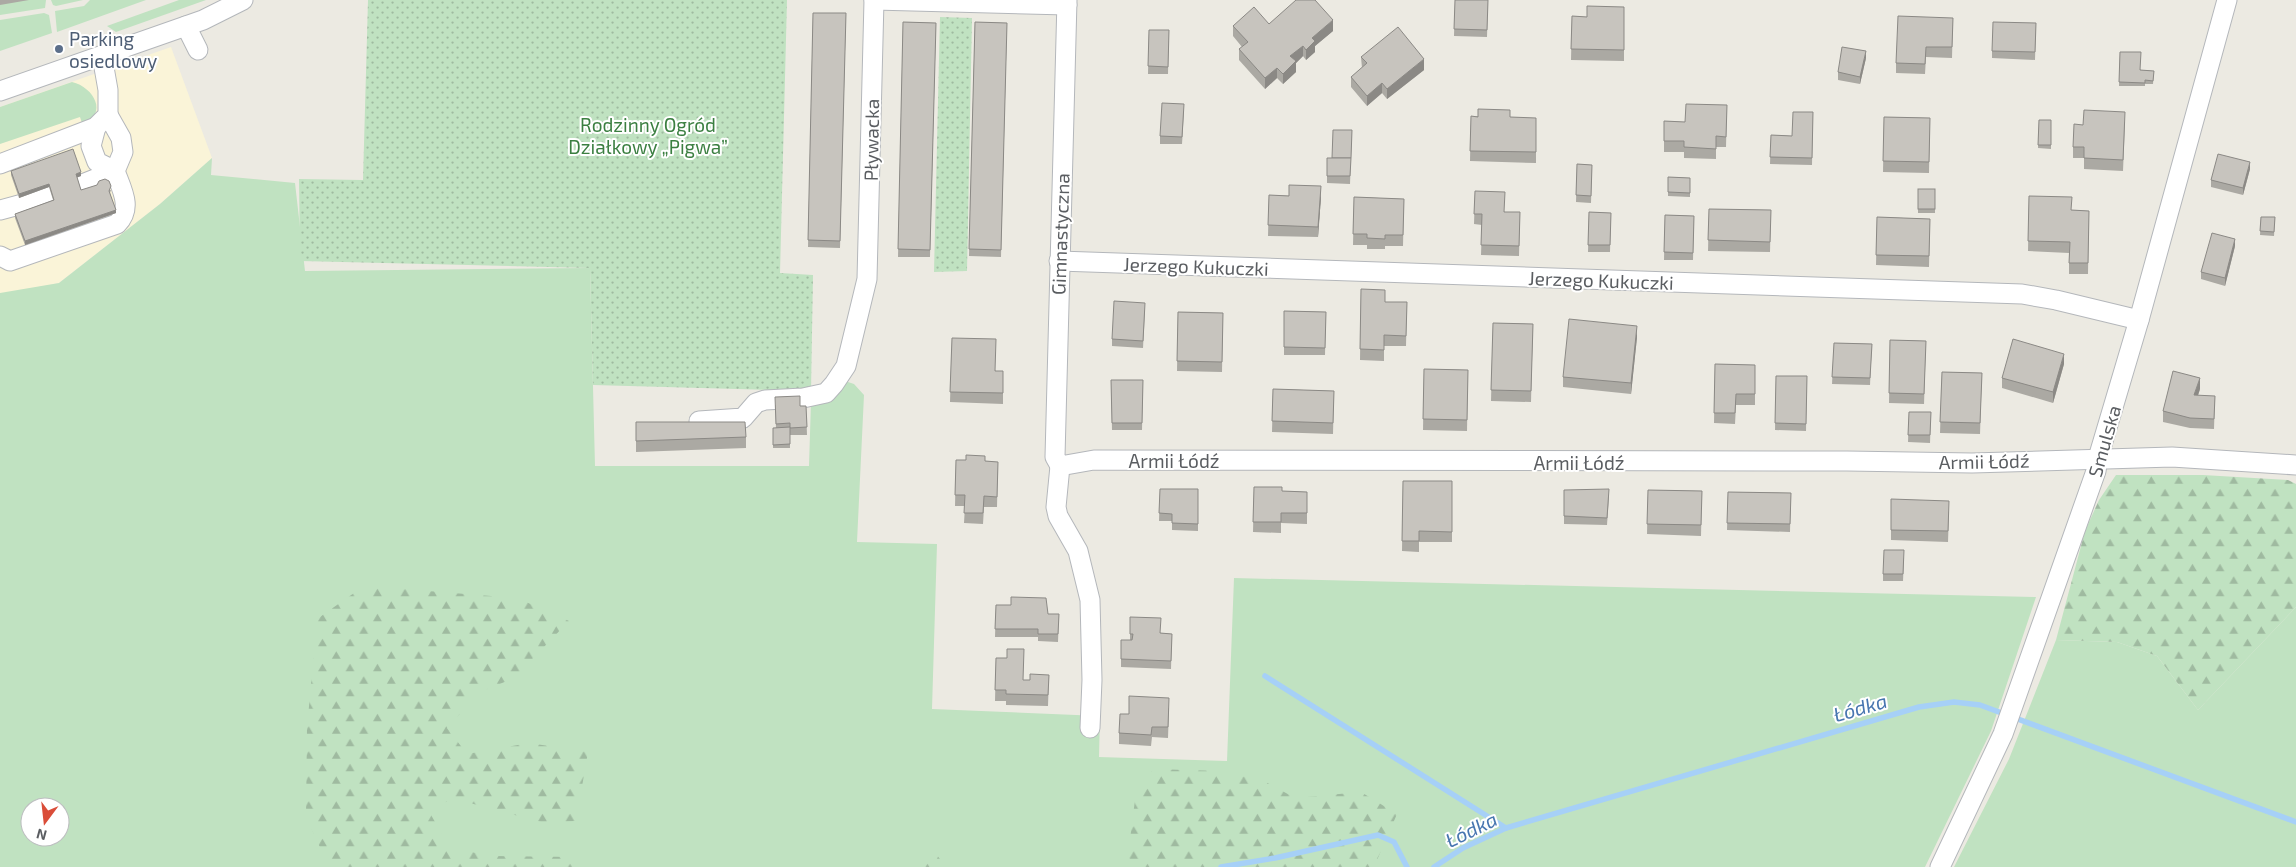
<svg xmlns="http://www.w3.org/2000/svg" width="2296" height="867" font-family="'Exo 2',sans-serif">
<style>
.commercial{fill:#faf4d8}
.green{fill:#c0e2c1;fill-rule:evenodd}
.forest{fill:url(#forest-firs)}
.garden{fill:url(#garden-dots)}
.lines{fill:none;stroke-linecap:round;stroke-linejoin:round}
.stream{stroke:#a6d0f7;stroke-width:5.5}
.minor-casing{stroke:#b4b7bb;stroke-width:21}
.minor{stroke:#fff;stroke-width:19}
.wall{fill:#aba9a3}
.shaded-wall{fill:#8b8985}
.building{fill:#c7c4be;stroke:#8b8985}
.service-dot{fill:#5c6f8a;stroke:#fff;stroke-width:2}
.labels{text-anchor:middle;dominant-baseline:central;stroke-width:4;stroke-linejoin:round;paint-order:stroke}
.service-label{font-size:19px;fill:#4e5e75;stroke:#fff;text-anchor:start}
.park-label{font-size:19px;fill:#3b7f41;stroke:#fff}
.street-label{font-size:19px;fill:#5a5d61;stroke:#fff}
.water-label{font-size:20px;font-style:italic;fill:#4876b0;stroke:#fff}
</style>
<defs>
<pattern id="forest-firs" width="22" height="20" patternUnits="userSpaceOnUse" patternTransform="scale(1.25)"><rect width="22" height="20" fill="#c0e2c1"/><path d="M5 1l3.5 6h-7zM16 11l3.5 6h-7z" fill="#9fbaa0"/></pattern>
<pattern id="garden-dots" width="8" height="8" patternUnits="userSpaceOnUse" patternTransform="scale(1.25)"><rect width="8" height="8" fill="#c0e2c1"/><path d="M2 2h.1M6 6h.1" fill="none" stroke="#9fbaa0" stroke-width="1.8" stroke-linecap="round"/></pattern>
</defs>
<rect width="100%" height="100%" fill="#eceae2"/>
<!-- commercial -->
<polygon class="commercial" points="171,47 212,158 160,204 59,283 0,295 0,107"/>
<!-- green -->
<g class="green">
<polygon points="0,0 46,0 45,8 0,15"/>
<polygon points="51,0 83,0 56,6 53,5"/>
<polygon points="90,0 146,0 57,32 55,11 84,6"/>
<polygon points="179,0 206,0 116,32 107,26"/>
<polygon points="44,13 49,15 52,33 0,51 0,20"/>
<path d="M72 82C94 87 109 115 82 123L80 117 0 144V107Z"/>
<path d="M212 158 211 175 295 183 305 271 590 268 595 466H809L811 402C832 401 836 402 845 381L854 384 864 395 857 542 937 544 932 709 1100 716 1099 757 1227 761 1234 578 2036 597 1991 731 1925 867H0V293L59 283 160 204ZM30 807H60V837H30Z"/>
<polygon points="2296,607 2296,867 1954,867 2009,759 2056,640 2117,642 2157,656 2198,710"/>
</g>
<!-- forest -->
<g class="forest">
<polygon points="2116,475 2203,475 2288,480 2296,484 2296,607 2198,710 2157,656 2117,642 2056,640 2085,531 2099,500"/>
<polygon points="364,586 517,598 569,621 514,678 480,692 447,728 467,754 529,743 588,752 576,821 545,823 455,799 427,808 450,848 492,856 577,857 576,867 329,867 306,817 307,728 317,619"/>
<polygon points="1153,769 1219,771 1264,781 1295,798 1361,792 1397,814 1374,867 1133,867 1128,855 1135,800"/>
<polygon points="933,850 946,867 906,867"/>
</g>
<!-- garden -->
<g class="garden">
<polygon points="368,0 787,0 780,273 813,275 811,391 593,385 590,268 300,261 299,179 363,180"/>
<polygon points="940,17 972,18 967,271 934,272"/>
</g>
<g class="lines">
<!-- stream -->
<g class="stream">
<polyline points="1265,676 1506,828"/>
<polyline points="1221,867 1275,858 1378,835 1394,842 1407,867"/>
<polyline points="1434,867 1463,848 1506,828 1919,707 1954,702 1980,705 2296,822"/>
</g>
<!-- minor casing -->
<g class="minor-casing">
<g id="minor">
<polyline points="874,0 1067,5"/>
<polyline points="186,26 198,50"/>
<polyline points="0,91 203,20 243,0"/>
<polyline points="0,164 96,127 108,115 108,90 102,56"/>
<polyline points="0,210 52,196 115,171 123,152 121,138 108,115"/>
<path d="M0 256 10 261 117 224C133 208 122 190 115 171L97 162 91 146 96 127"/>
<polyline points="1059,261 2022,294 2056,300 2139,320"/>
<polyline points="699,421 743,418 756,403 765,400 803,398 826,393 834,384 846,366 867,279 874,0"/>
<polyline points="1060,466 1094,460 1847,461 1972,463 2172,457 2296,465"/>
<polyline points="1060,466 1055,457 1067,0"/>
<polyline points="1060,466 1056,507 1058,516 1078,551 1090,600 1092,680 1090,728"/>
<polyline points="1940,867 2003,734 2096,471 2098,458 2139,320 2227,0"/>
</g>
</g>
<!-- minor -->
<use href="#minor" class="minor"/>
</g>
<!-- wall -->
<g class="wall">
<polygon points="0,0 29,0 0,5"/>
<polygon points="1455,0 1488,0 1487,37 1454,36"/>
<polygon points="1624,7 1624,61 1571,60 1572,16 1587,17"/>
<polygon points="813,13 846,13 840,248 808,247"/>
<polygon points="1953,18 1952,58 1926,57 1925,74 1896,73 1896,63"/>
<polygon points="903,22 936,23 930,257 898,257"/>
<polygon points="975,22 1007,23 1001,257 969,256"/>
<polygon points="2036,23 2035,60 1992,58 1992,51"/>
<polygon points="1269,24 1333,31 1315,46 1315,52 1306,60 1303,56 1296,63 1296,72 1283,84 1277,78 1265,89 1239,60 1239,49 1242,47 1233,36 1233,26"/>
<polygon points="1149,30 1169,30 1168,74 1148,74"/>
<polygon points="2120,52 2141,70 2154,71 2153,84 2145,84 2145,86 2119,86"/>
<polygon points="1361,57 1424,70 1387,99 1382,93 1367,106 1351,87 1351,77 1362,68"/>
<polygon points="1866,58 1860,84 1838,80 1838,72"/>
<polygon points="1727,105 1726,147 1716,147 1716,159 1684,158 1684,152 1664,152 1664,121 1685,122"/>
<polygon points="1184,111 1182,144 1160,144 1160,136"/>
<polygon points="1813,112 1812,165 1770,164 1771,135 1792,136"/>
<polygon points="1471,116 1536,118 1536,163 1470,161"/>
<polygon points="1884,117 1930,118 1929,173 1883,172"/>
<polygon points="2039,120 2051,120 2051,149 2038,148"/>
<polygon points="2125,122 2123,171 2084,169 2084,158 2073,158 2073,147 2083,125"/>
<polygon points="1352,130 1350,184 1327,183 1327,176 1332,158"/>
<polygon points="1577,164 1592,165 1591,203 1576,202"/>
<polygon points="2250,169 2243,195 2211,187 2211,180"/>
<polygon points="11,171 81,176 77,177 81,190 111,190 110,193 116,213 25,245 15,218 15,214 53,200 49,187 19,198 11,175"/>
<polygon points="1668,177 1690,178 1690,197 1668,196"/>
<rect x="1918" y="189" width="17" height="24"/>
<polygon points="1475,191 1505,212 1520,212 1519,256 1481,255 1482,225 1474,224"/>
<polygon points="1269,195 1321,197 1318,237 1268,236"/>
<polygon points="2029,196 2071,210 2089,211 2088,274 2069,274 2069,253 2028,251"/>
<polygon points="1354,197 1404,199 1403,246 1385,246 1385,249 1367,249 1367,245 1353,245"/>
<polygon points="1709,209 1771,210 1770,252 1708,251"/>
<polygon points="1589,212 1611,213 1610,252 1588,252"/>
<polygon points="1665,215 1694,216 1693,260 1664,260"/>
<polygon points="1877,217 1930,219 1929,267 1876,265"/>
<polygon points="2261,217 2275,217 2274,236 2260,235"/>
<polygon points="2235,246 2225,286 2201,279 2201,272"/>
<polygon points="1361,289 1385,302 1407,302 1406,346 1384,346 1384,361 1360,360"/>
<polygon points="1145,310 1143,348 1112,346 1112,339"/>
<polygon points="1284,311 1326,312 1325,355 1284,355"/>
<polygon points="1178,312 1223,313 1222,372 1177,371"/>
<polygon points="1493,323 1533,324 1531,402 1491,401"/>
<polygon points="1637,337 1631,394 1563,387 1563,377"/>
<polygon points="952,338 996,371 1003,371 1003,404 950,402"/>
<polygon points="1890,340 1926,341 1924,404 1889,403"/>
<polygon points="1834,343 1872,344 1870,385 1832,384"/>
<polygon points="1715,364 1755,365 1755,405 1736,405 1735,424 1714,423"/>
<polygon points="2064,364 2053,403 2002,388 2002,378"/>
<polygon points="1424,369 1468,370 1467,431 1423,430"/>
<polygon points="1942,372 1982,373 1980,434 1940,433"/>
<polygon points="1776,376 1807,376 1806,431 1775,430"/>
<polygon points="1111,380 1143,380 1142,430 1112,430"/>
<polygon points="1273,389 1334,391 1333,434 1272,432"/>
<polygon points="2200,389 2198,396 2215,396 2214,429 2190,428 2163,422 2163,411"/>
<polygon points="775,405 806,406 807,435 790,435 790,448 773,448 773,428 776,428"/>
<polygon points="1909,412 1931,412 1930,443 1908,442"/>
<polygon points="636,422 746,437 746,448 636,452"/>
<polygon points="956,460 998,462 997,507 984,507 983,524 964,523 965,506 955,506"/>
<polygon points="1403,481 1452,481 1452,542 1419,542 1419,552 1402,551"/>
<polygon points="1254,487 1282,491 1307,492 1307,524 1281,523 1281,533 1253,532"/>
<polygon points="1160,489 1198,489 1198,531 1172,530 1172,521 1159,521"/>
<polygon points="1564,490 1609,497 1607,525 1564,524"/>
<polygon points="1648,490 1702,491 1701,536 1647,534"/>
<polygon points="1728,492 1791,493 1790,532 1727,530"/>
<polygon points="1891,499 1949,512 1948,542 1891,540"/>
<polygon points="1904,558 1903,581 1883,581 1883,574"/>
<polygon points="996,605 1048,614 1059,614 1058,642 1038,641 1038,637 995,637"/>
<polygon points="1130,617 1161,633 1172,634 1171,669 1121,667 1121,640 1130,640"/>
<polygon points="996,658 1023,680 1030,680 1049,675 1048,706 1006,705 1006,701 995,701"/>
<polygon points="1169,708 1168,738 1152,737 1151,746 1119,744 1119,733 1129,714"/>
</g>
<!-- shaded-wall -->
<g class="shaded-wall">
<polygon points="1333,20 1333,31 1315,46 1315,52 1306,60 1306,50 1312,38"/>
<polygon points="1303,46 1303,56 1296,63 1296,72 1283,84 1283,74 1290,56"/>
<polygon points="1866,51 1866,58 1860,84 1860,77"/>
<polygon points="1424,59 1424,70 1387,99 1387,89"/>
<polygon points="1277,68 1277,78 1265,89 1265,78"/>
<polygon points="1382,83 1382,93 1367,106 1367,96"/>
<polygon points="2250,162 2250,169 2243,195 2243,188"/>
<polygon points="81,172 81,176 76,178 76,174"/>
<polygon points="49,184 49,187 19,198 19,194"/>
<polygon points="1321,186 1321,197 1318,237 1318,227"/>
<polygon points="116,210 116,213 25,245 25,241"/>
<polygon points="2235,239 2235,246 2225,286 2225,278"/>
<polygon points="1637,326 1637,337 1631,394 1631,383"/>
<polygon points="2064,354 2064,364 2053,403 2053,392"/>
<polygon points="2200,378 2200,389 2194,406 2194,395"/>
</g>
<!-- building -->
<g class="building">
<polygon points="1296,0 1315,0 1333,20 1312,38 1315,41 1306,50 1303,46 1290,56 1296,61 1283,74 1277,68 1265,78 1239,49 1248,42 1233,26 1254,7 1269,24"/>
<polygon points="1455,0 1488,0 1487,30 1454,29"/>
<polygon points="1587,6 1624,7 1624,50 1571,49 1572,16 1587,17"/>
<polygon points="813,13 846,13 840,241 808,240"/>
<polygon points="1898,16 1953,18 1952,47 1926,47 1925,64 1896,63"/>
<polygon points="903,22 936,23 930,250 898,249"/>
<polygon points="975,22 1007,23 1001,250 969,249"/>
<polygon points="1993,22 2036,23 2035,52 1992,51"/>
<polygon points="1398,27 1424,59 1387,89 1382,83 1367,96 1351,77 1367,63 1361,57"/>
<polygon points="1149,30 1169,30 1168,67 1148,66"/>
<polygon points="1842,47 1866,51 1860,77 1838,72"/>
<polygon points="2120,52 2141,52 2140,70 2154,71 2153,81 2145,80 2145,83 2119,82"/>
<polygon points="1162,103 1184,104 1182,137 1160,136"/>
<polygon points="1686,104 1727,105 1726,137 1716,136 1716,149 1684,147 1684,141 1664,141 1664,121 1685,122"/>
<polygon points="1478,109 1510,110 1510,117 1536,118 1536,152 1470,151 1471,116 1478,117"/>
<polygon points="2084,110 2125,112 2123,160 2084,158 2084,147 2073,147 2074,124 2083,125"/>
<polygon points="1793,112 1813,112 1812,158 1770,157 1771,135 1792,136"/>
<polygon points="1884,117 1930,118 1929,162 1883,161"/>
<polygon points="2039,120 2051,120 2051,145 2038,145"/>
<polygon points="1333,130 1352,130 1351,158 1332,158"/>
<polygon points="73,149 81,172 76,174 81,190 97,185 99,181 105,179 109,181 111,186 109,191 116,210 25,241 15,214 54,200 49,184 19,194 11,171"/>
<polygon points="2218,154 2250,162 2243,188 2211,180"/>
<polygon points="1327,158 1351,158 1350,176 1327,176"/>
<polygon points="1577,164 1592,165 1591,196 1576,195"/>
<polygon points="1668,177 1690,178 1690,193 1668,192"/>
<polygon points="1289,185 1321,186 1318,227 1268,225 1269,195 1289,196"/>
<rect x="1918" y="189" width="17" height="20"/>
<polygon points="1475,191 1505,192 1504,212 1520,212 1519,246 1481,245 1482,214 1474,214"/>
<polygon points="2029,196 2072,197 2071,210 2089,211 2088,263 2069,263 2070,242 2028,241"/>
<polygon points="1354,197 1404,199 1403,235 1385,235 1385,239 1367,238 1367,234 1353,234"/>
<polygon points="1709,209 1771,210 1770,242 1708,240"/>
<polygon points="1589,212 1611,213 1610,245 1588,245"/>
<polygon points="1665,215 1694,216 1693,253 1664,252"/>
<polygon points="1877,217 1930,219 1929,256 1876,255"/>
<polygon points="2261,217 2275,217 2274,232 2260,231"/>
<polygon points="2212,233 2235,239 2225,278 2201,272"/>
<polygon points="1361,289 1385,290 1385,302 1407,302 1406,336 1384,335 1384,350 1360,349"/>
<polygon points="1114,301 1145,303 1143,341 1112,339"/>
<polygon points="1284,311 1326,312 1325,348 1284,347"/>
<polygon points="1178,312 1223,313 1222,362 1177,361"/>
<polygon points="1569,319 1637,326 1631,383 1563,377"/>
<polygon points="1493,323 1533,324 1531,391 1491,390"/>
<polygon points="952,338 996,339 995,371 1003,371 1003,393 950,392"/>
<polygon points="2013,339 2064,354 2053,392 2002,378"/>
<polygon points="1890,340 1926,341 1924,394 1889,393"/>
<polygon points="1834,343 1872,344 1870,378 1832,377"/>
<polygon points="1715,364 1755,365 1755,394 1736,394 1735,413 1714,413"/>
<polygon points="1424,369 1468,370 1467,420 1423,419"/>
<polygon points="2173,371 2200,378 2194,395 2215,396 2214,419 2190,418 2163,411"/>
<polygon points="1942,372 1982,373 1980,423 1940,422"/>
<polygon points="1776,376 1807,376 1806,424 1775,423"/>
<polygon points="1111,380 1143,380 1142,423 1112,423"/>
<polygon points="1273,389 1334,391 1333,423 1272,421"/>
<polygon points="800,396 800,406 806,406 807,427 790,428 790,423 776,424 775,397"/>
<polygon points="1909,412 1931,412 1930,435 1908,435"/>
<polygon points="636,422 745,422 746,437 636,441"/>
<polygon points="790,427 790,444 773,445 773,428"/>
<polygon points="966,455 985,456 985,461 998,462 997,497 984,496 983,513 964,513 965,495 955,495 956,460 966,460"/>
<polygon points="1403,481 1452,481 1452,532 1419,531 1419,541 1402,541"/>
<polygon points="1254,487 1282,487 1282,491 1307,492 1307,513 1281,513 1281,522 1253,522"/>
<polygon points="1160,489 1198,489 1198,524 1172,523 1172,514 1159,513"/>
<polygon points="1609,489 1607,518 1564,516 1564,490"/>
<polygon points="1648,490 1702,491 1701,525 1647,524"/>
<polygon points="1728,492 1791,493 1790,524 1727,523"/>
<polygon points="1891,499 1949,501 1948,531 1891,530"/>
<polygon points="1884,550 1904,550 1903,574 1883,574"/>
<polygon points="1011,597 1046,598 1048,614 1059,614 1058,634 1038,634 1038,629 995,629 996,605 1011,605"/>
<polygon points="1130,617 1161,618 1160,633 1172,634 1171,661 1121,659 1121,640 1132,640 1133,634 1130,634"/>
<polygon points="1007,649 1024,649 1023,680 1030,680 1030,674 1049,675 1048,695 1006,694 1006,690 995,690 996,658 1007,658"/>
<polygon points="1129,696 1169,698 1168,727 1152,727 1151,735 1119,733 1120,714 1129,714"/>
</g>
<!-- markers -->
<circle class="service-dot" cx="59" cy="49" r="5"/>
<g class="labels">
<!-- service labels -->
<g class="service-label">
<text x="69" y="38">Parking<tspan x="69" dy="22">osiedlowy</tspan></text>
</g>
<!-- park labels -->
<g class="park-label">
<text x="648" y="124">Rodzinny Ogród<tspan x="648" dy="22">Działkowy „Pigwa”</tspan></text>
</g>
<!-- street labels -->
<g class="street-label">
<text transform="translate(871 140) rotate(-89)">Pływacka</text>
<text transform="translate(1060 234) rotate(-88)">Gimnastyczna</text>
<text transform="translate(1196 266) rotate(2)">Jerzego Kukuczki</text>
<text transform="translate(1601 280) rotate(2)">Jerzego Kukuczki</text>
<text transform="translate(2104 441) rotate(-74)">Smulska</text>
<text x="1174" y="460">Armii Łódź</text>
<text transform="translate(1984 461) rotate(-1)">Armii Łódź</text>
<text x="1579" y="462">Armii Łódź</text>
</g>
<!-- water labels -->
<g class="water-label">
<text transform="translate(1860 707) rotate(-16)">Łódka</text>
<text transform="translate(1471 829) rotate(-26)">Łódka</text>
</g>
</g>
<!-- north arrow -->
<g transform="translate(45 822) rotate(195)"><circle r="24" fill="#ffffff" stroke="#bdbec0"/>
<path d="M0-4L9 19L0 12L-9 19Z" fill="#da4d39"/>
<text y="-8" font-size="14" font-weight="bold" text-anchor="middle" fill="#5a5d61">N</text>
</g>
</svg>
